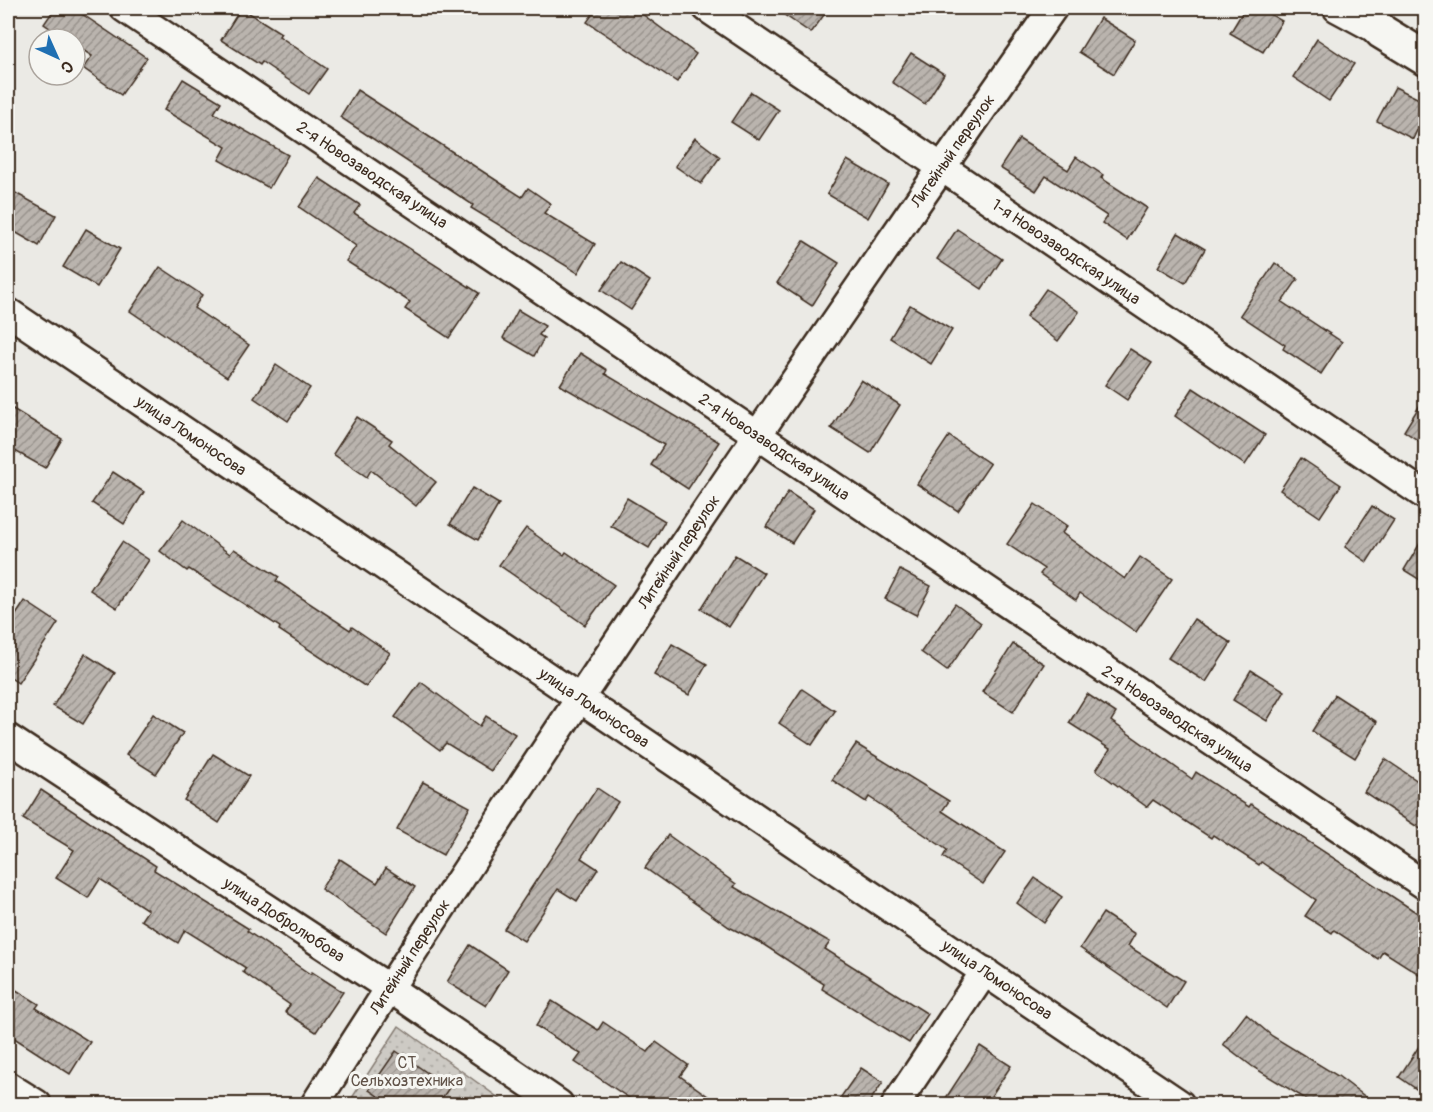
<svg xmlns="http://www.w3.org/2000/svg" width="1433" height="1112" font-family="Pangolin,sans-serif">
<style>
.garden{fill:url(#garden-dots);stroke:#847a71;stroke-width:1.5}
.building{fill:url(#building-hatch);stroke:#3b2a1e;stroke-width:1.5}
.lines{fill:none;stroke-linecap:round;stroke-linejoin:round}
.minor-casing{stroke:#3b2a1e;stroke-width:32}
.major-casing{stroke:#3b2a1e;stroke-width:38}
.minor{stroke:#f6f6f2;stroke-width:27}
.major{stroke:#f6f6f2;stroke-width:33}
.labels{text-anchor:middle;dominant-baseline:central;stroke-width:6;stroke-linejoin:round;paint-order:stroke}
.street-label{font-size:16px;fill:#3b2a1e;stroke:#f6f6f2}
.park-label{font-size:16px;fill:#605248;stroke:#f6f6f2}
</style>
<defs>
<pattern id="garden-dots" width="8" height="8" patternUnits="userSpaceOnUse" patternTransform="scale(1.5)"><rect width="8" height="8" fill="#cdcac4"/><path d="M2 2h.1M6 6h.1" fill="none" stroke="#b1aea8" stroke-width="1.8" stroke-linecap="round"/></pattern>
<pattern id="building-hatch" width="6" height="6" patternUnits="userSpaceOnUse" patternTransform="scale(1.5)"><rect width="6" height="6" fill="#bab4ae"/><path d="M-1 1l2-2M0 6l6-6M5 7l2-2" fill="none" stroke="#98938d"/></pattern>
</defs>
<rect width="100%" height="100%" fill="#ebeae5"/>
<filter id="ink" filterUnits="userSpaceOnUse"><feTurbulence type="fractalNoise" baseFrequency=".0167" numOctaves="2"/><feDisplacementMap in="SourceGraphic" scale="12" xChannelSelector="R" yChannelSelector="G"/><feConvolveMatrix kernelMatrix="1 2 1 2 8 2 1 2 1" color-interpolation-filters="sRGB"/></filter>
<g filter="url(#ink)">
<!-- garden -->
<polygon class="garden" points="399,1026 507,1104 348,1104"/>
<!-- building -->
<g class="building">
<polygon points="55,8 73,8 147,58 121,95 83,68 92,56 75,45 75,39 66,39 44,24"/>
<polygon points="241,8 281,33 279,36 327,69 309,94 262,62 260,65 221,40"/>
<polygon points="597,8 634,8 696,54 677,82 587,22"/>
<polygon points="774,8 829,8 811,33"/>
<polygon points="1245,8 1259,8 1282,21 1263,52 1230,33"/>
<polygon points="1100,18 1135,40 1114,74 1079,52"/>
<polygon points="1317,39 1354,64 1329,101 1293,77"/>
<polygon points="911,53 944,74 925,104 892,82"/>
<polygon points="183,79 221,102 214,113 288,155 269,188 219,160 226,147 164,110"/>
<polygon points="1395,87 1425,102 1425,113 1413,139 1377,121"/>
<polygon points="357,90 522,197 528,188 551,204 544,213 595,244 578,273 471,208 473,205 340,117"/>
<polygon points="751,92 779,110 759,140 731,122"/>
<polygon points="695,138 720,157 701,184 675,166"/>
<polygon points="1019,139 1068,170 1076,157 1103,175 1101,178 1147,208 1127,240 1102,223 1107,216 1046,176 1036,191 1000,168"/>
<polygon points="847,160 888,184 868,218 827,194"/>
<polygon points="319,178 360,205 354,213 479,293 449,338 405,309 410,302 346,261 356,246 299,207"/>
<polygon points="8,189 56,215 39,246 8,228"/>
<polygon points="86,229 120,249 97,287 63,267"/>
<polygon points="957,229 1002,259 982,289 937,259"/>
<polygon points="1178,233 1205,249 1185,283 1158,267"/>
<polygon points="804,241 839,263 812,306 777,283"/>
<polygon points="621,262 650,281 631,310 601,290"/>
<polygon points="1275,263 1298,279 1282,302 1342,342 1321,374 1283,349 1285,345 1240,315"/>
<polygon points="160,267 202,295 194,308 249,345 227,377 130,311"/>
<polygon points="1046,289 1079,312 1058,341 1026,317"/>
<polygon points="910,305 952,330 931,364 890,338"/>
<polygon points="518,310 545,326 539,335 544,338 534,356 503,338"/>
<polygon points="1130,349 1152,363 1127,400 1105,385"/>
<polygon points="580,353 607,370 605,374 719,442 688,489 651,465 664,445 560,385"/>
<polygon points="276,365 310,388 288,421 254,398"/>
<polygon points="861,380 900,405 870,453 831,428"/>
<polygon points="1193,388 1265,435 1245,465 1175,416"/>
<polygon points="1425,397 1425,445 1404,431"/>
<polygon points="8,406 62,439 45,468 8,447"/>
<polygon points="357,417 392,440 389,444 436,482 416,506 371,470 367,477 333,454"/>
<polygon points="949,436 990,464 958,511 917,484"/>
<polygon points="1301,458 1341,485 1320,517 1280,490"/>
<polygon points="113,472 144,492 124,524 92,503"/>
<polygon points="472,488 499,504 478,540 450,524"/>
<polygon points="788,492 814,509 792,543 766,527"/>
<polygon points="627,498 665,521 649,548 611,526"/>
<polygon points="1035,504 1067,526 1062,533 1125,579 1140,557 1172,579 1136,632 1080,593 1076,600 1040,574 1044,569 1007,544"/>
<polygon points="1372,506 1394,520 1367,562 1345,547"/>
<polygon points="183,520 230,554 234,549 279,577 276,581 350,630 352,627 390,653 366,687 279,630 280,627 189,569 187,571 160,551"/>
<polygon points="526,528 564,555 566,552 614,585 585,625 499,565"/>
<polygon points="1425,535 1425,583 1404,570"/>
<polygon points="122,542 149,560 117,608 90,590"/>
<polygon points="735,555 764,573 729,627 701,609"/>
<polygon points="900,570 931,586 916,615 885,599"/>
<polygon points="25,601 58,623 18,683 8,676 8,627"/>
<polygon points="955,604 981,623 947,671 921,652"/>
<polygon points="1194,619 1231,643 1206,682 1168,658"/>
<polygon points="672,644 707,664 689,695 654,675"/>
<polygon points="1013,644 1044,664 1013,712 982,692"/>
<polygon points="85,654 115,673 83,724 53,706"/>
<polygon points="1251,670 1285,691 1267,721 1233,700"/>
<polygon points="421,682 480,726 486,716 515,734 491,771 446,743 440,750 395,717"/>
<polygon points="802,689 835,711 812,745 779,723"/>
<polygon points="1087,694 1116,713 1111,721 1192,779 1196,772 1249,807 1251,804 1425,918 1425,978 1383,951 1378,959 1334,930 1332,933 1305,916 1316,900 1261,862 1259,865 1213,835 1211,838 1153,800 1147,807 1096,770 1110,749 1069,723"/>
<polygon points="1335,695 1377,722 1355,758 1312,731"/>
<polygon points="153,714 183,733 156,774 126,755"/>
<polygon points="856,744 949,801 942,811 1005,852 983,884 943,857 947,850 869,797 866,802 832,780"/>
<polygon points="213,754 249,776 219,823 184,800"/>
<polygon points="1385,759 1425,786 1425,832 1364,792"/>
<polygon points="423,782 470,807 443,855 397,830"/>
<polygon points="597,788 618,802 581,858 598,869 577,901 558,889 524,941 504,929"/>
<polygon points="41,790 156,866 154,870 249,929 247,931 310,974 312,972 343,992 316,1032 285,1012 290,1005 243,972 246,968 185,930 178,943 141,920 148,910 100,879 88,898 56,878 74,850 23,819"/>
<polygon points="668,835 736,884 734,887 830,942 825,949 928,1014 909,1043 822,989 824,984 761,943 729,927 645,868"/>
<polygon points="340,859 377,883 386,868 415,887 386,933 321,889"/>
<polygon points="1035,878 1062,897 1044,923 1017,903"/>
<polygon points="1103,913 1135,934 1128,946 1184,981 1167,1008 1080,948"/>
<polygon points="470,945 508,970 486,1006 447,982"/>
<polygon points="8,985 39,1004 36,1008 90,1042 70,1074 8,1034"/>
<polygon points="552,1001 598,1030 603,1022 648,1052 656,1042 688,1065 680,1076 719,1104 638,1104 575,1062 581,1054 536,1026"/>
<polygon points="1246,1014 1272,1036 1338,1076 1375,1104 1314,1104 1253,1067 1223,1044"/>
<polygon points="1425,1037 1425,1095 1399,1077"/>
<polygon points="980,1046 1011,1066 986,1104 942,1104"/>
<polygon points="396,1051 449,1088 438,1104 390,1104 369,1090"/>
<polygon points="861,1068 883,1082 868,1104 836,1104"/>
</g>
<g class="lines">
<!-- minor casing -->
<g class="minor-casing">
<g id="minor">
<polyline points="124,8 1426,886"/>
<polyline points="707,8 1426,496"/>
<polyline points="1337,8 1376,29"/>
<polyline points="8,312 1180,1104"/>
<polyline points="8,738 389,988 559,1104"/>
<polyline points="8,1086 37,1104"/>
<path d="M315 1104C552 732 801 368 1053 8"/>
<polyline points="896,1104 985,971"/>
</g>
</g>
<!-- major casing -->
<g class="major-casing">
<polyline id="major" points="1359,8 1382,32 1426,59"/>
</g>
<!-- minor -->
<use href="#minor" class="minor"/>
<!-- major -->
<use href="#major" class="major"/>
</g>
</g>
<g class="labels">
<!-- street labels -->
<g class="street-label">
<text transform="translate(953 151) rotate(-55)">Литейный переулок</text>
<text transform="translate(372 175) rotate(34)">2-я Новозаводская улица</text>
<text transform="translate(1066 252) rotate(34)">1-я Новозаводская улица</text>
<text transform="translate(191 436) rotate(34)">улица Ломоносова</text>
<text transform="translate(774 447) rotate(34)">2-я Новозаводская улица</text>
<text transform="translate(679 552) rotate(-56)">Литейный переулок</text>
<text transform="translate(594 708) rotate(34)">улица Ломоносова</text>
<text transform="translate(1177 719) rotate(34)">2-я Новозаводская улица</text>
<text transform="translate(284 920) rotate(33)">улица Добролюбова</text>
<text transform="translate(410 957) rotate(-57)">Литейный переулок</text>
<text transform="translate(997 980) rotate(34)">улица Ломоносова</text>
</g>
<!-- park labels -->
<g class="park-label">
<text x="407" y="1063">СТ<tspan x="407" dy="18">Сельхозтехника</tspan></text>
</g>
</g>
<!-- margin -->
<rect width="1433" height="1112" fill="none" stroke="#f6f6f2" stroke-width="30"/>
<rect x="15" y="15" width="1403" height="1082" fill="none" stroke="#3b2a1e" stroke-width="2" filter="url(#ink)"/>
<!-- north arrow -->
<g transform="translate(57 57) rotate(135)"><circle r="28" fill="#f6f6f2" stroke="#aba49d" stroke-width="1.5"/>
<path d="M0-4.5L10 22L0 15L-10 22Z" fill="#1f6fb2"/>
<text y="-9" font-size="16" font-weight="bold" text-anchor="middle" fill="#3b2a1e">С</text>
</g>
</svg>
